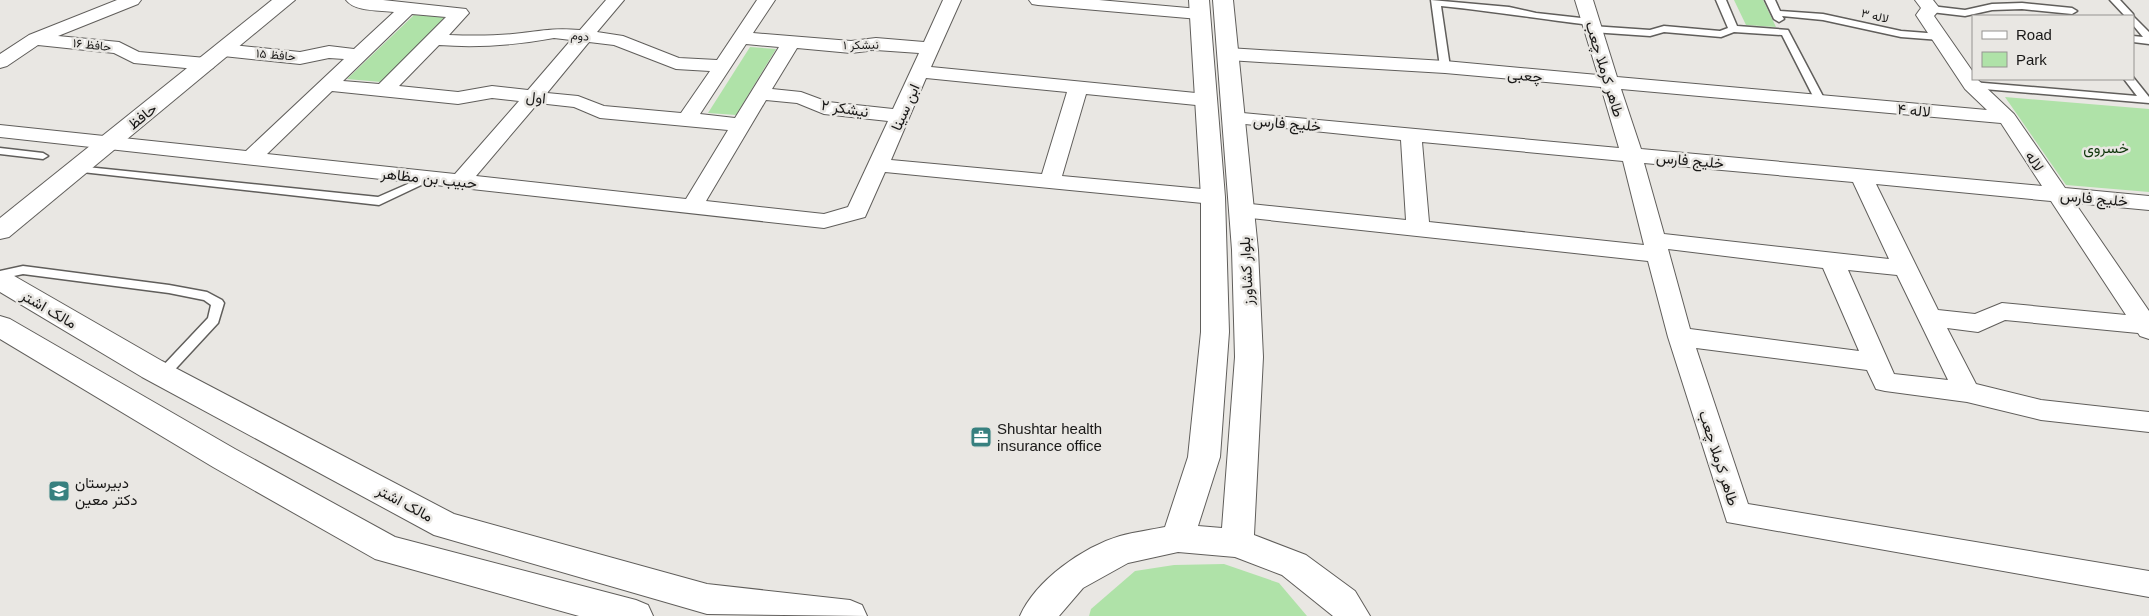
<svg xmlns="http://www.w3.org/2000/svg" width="2149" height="616" font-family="Arial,Vazirmatn,sans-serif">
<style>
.green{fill:#afe2a8}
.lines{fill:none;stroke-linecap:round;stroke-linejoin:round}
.service-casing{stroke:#605e5b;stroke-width:3}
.minor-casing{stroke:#605e5b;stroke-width:2}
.tertiary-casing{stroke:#605e5b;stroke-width:2}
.secondary-casing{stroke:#605e5b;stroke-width:2}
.service{fill:#fff;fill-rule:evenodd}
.minor{fill:#fff;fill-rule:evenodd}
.tertiary{fill:#fff;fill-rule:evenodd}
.secondary{fill:#fff;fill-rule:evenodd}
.labels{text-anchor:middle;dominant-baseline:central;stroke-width:5;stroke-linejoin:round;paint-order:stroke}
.far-street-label{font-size:12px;fill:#191817;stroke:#e9e7e3}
.street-label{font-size:15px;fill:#191817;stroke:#e9e7e3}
.park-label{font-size:15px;fill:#11370d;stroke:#e9e7e3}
.poi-label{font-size:15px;fill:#191817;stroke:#e9e7e3;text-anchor:start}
</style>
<rect width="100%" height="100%" fill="#e9e7e3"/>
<!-- green -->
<g class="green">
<polygon points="1734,0 1763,0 1776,27 1746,25"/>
<polygon points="414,15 445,17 381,82 347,79"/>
<polygon points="750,47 776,49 736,115 708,113"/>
<polygon points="2005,97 2149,109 2149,192 2066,185"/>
<polygon points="1224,564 1279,583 1307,616 1089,616 1091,609 1135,571 1174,565"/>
</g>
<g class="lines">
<!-- service casing -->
<g class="service-casing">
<g id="service">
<path d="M1431 0 1509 7 1536 13 1590 19 1595 22 1590 25C1540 19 1491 11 1441 6L1450 67 1445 70 1440 67Z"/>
<polygon points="1716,0 1726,0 1737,26 1788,30 1826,102 1825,104 1821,105 1816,102 1782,35 1734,32 1721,37 1664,32 1650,36 1592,32 1587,29 1592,26 1650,30 1664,26 1720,31 1728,28"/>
<polygon points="1765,0 1775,0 1780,11 1823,14 1901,31 1940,34 1945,37 1940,40 1901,37 1823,20 1782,16 1784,19 1779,22 1774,19"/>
<polygon points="2110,0 2120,0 2133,14 2134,17 2149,32 2149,44 2133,42 2133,36 2143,37 2133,25 2133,16 2125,16"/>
<polygon points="2022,3 2072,8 2077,11 2072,14 2022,9 1992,10 1965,16 1931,12 1926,9 1931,6 1965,10 1992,4"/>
<polygon points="2133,77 2149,97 2149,103 1972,88 1967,85 1972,82 2137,96 2124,79 2133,79"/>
<polygon points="0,148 43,153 48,156 43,159 0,154"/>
<polygon points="77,166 378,197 426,176 434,176 436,178 379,205 73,171 71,169"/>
<polygon points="23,266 169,285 207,292 222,300 224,303 218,323 168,377 158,377 156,374 158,371 208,318 211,305 204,300 169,293 23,274 0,279 0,271"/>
</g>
</g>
<!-- minor casing -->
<g class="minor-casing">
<g id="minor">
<polygon points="117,0 141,0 138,4 58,36 119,42 139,52 206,58 213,60 215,64 213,68 206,70 134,63 114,53 38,45 7,66 0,68 0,54 29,35"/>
<path d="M346 0H383L466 9 469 13 449 35C473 36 499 36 522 33 546 30 556 28 580 30L606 0H624L597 32 623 36 679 58 717 60 757 0H775L753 33 851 41 876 38 924 42 943 0H961L931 67 1206 94 1213 96 1216 100 1213 104 1206 106 1086 94 1062 176 1213 190 1221 192 1224 197 1221 202 1213 204 885 172 865 217 824 228 0 137V125L246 151 344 59 329 58 300 64 223 56 216 54 214 50 216 46 223 44 300 52 329 46 354 49 394 12C380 10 355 12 346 0ZM412 14 446 17 379 84 343 81ZM554 38 571 40 528 90 492 86 458 92 399 86 439 45C478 48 516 45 554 38ZM589 42 614 45 676 69 710 71 681 113 604 106 578 96 547 93ZM746 44 779 47 735 118 700 114ZM797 48 851 53 876 50 919 53 893 109 828 102 801 92 772 89ZM926 78 1067 92 1042 174 891 160ZM332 91 458 104 492 98 519 101 455 174 267 154ZM766 100 797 103 824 114 888 121 848 207 824 214 706 201ZM538 103 574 107 600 118 728 130 686 199 476 176Z"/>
<polygon points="1029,0 1099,0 1199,9 1205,10 1208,14 1205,18 1199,19 1038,5 1032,4"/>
<path d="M1575 0H1593L1617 77 1987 110 1965 89 1916 15 1921 8 1915 0H1933L1940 9 1934 16 1973 72V79H1977L2014 114 2065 188 2149 196V210L2075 203 2149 311V339L2140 336 2138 333 2005 320 1978 332 1947 328 1976 384 2041 400 2149 412V432L2041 420 1967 402 1885 391 1876 389 1867 370 1696 348 1748 504 2149 571V597L1727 522 1668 337 1648 261 1241 217 1233 215 1230 210 1233 205 1241 203 1406 220 1401 140 1225 122 1222 118 1225 114 1232 112 1619 148 1601 87 1445 73 1228 60 1221 58 1219 54 1221 50 1228 48 1445 61 1598 75ZM1621 89 2001 123 2042 186 1641 149ZM1422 142 1623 161 1644 245 1429 222ZM1644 163 1853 182 1889 259 1664 234ZM1876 184 2051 201 2126 315 2002 303 1975 314 1938 310ZM1668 249 1823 268 1859 351 1690 329ZM1848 270 1897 275 1948 380 1894 374Z"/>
</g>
</g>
<!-- tertiary casing -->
<g class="tertiary-casing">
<g id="tertiary">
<polygon points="272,0 295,0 9,237 0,239 0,218"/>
<polygon points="0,271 9,273 162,361 454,514 707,584 850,600 862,605 867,616 707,614 434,535 142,377 0,292"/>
<polygon points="0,316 10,319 235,449 395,537 636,600 648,605 653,616 579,616 375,559 213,467 0,339"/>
</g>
</g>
<!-- secondary casing -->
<g class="secondary-casing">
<path id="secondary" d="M1189 0H1209L1225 197 1229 332 1220 457 1198 526 1222 528 1235 357 1232 250 1213 0H1233L1258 250 1263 357 1254 535 1306 555 1355 591 1370 616H1333L1282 575 1235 557 1178 552 1128 563 1083 588 1059 616H1020C1036 580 1083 547 1120 536 1135 532 1150 530 1165 527L1188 457 1201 332V197Z"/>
</g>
<!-- service -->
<use href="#service" class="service"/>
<!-- minor -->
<use href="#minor" class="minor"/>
<!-- tertiary -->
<use href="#tertiary" class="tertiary"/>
<!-- secondary -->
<use href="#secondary" class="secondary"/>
</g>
<!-- icons -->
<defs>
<g id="office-square" transform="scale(1.125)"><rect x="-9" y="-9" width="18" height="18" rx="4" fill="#37807f" stroke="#e9e7e3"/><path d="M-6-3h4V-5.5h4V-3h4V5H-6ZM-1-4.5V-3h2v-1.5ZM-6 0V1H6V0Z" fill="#fff"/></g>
<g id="school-square" transform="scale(1.125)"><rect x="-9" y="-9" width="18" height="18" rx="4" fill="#37807f" stroke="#e9e7e3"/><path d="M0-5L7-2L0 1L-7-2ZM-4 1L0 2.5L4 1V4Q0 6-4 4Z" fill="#fff"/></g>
</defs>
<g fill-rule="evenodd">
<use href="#office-square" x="981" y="437"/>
<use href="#school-square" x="59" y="491"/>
</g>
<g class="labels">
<!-- far-street labels -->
<g class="far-street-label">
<text transform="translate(1875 16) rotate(13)">لاله ۳</text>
<text transform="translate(580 36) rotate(6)">دوم</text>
<text transform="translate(92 45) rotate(6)">حافظ ۱۶</text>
<text transform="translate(861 45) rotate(-1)">نیشکر ۱</text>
<text transform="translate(276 55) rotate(5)">حافظ ۱۵</text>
</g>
<!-- street labels -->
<g class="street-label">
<text transform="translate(1605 69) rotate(73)">طاهر کرملا چعب</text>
<text transform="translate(1525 75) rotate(5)">چعبی</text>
<text transform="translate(536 97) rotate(6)">اول</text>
<text transform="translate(905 107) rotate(-66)">ابن سینا</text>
<text transform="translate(845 108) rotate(9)">نیشکر ۲</text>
<text transform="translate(1914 110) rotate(5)">لاله ۴</text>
<text transform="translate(142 116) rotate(-39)">حافظ</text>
<text transform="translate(1287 123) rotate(5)">خلیج فارس</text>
<text transform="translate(1690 160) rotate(5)">خلیج فارس</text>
<text transform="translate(2035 161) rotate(57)">لاله</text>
<text transform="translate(429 178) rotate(6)">حبیب بن مظاهر</text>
<text transform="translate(2094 198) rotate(5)">خلیج فارس</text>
<text transform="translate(1246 271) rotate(-93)">بلوار کشاورز</text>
<text transform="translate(49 309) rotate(30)">مالک اشتر</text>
<text transform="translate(1719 458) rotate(72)">طاهر کرملا چعب</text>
<text transform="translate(405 503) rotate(28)">مالک اشتر</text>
</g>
<!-- park labels -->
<g class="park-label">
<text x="2106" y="147">خسروی</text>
</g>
<!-- poi labels -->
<g class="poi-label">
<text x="997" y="428">Shushtar health<tspan x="997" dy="17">insurance office</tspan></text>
<text x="75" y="482">دبیرستان<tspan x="75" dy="17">دکتر معین</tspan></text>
</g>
</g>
<!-- legend -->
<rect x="1972" y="15" width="162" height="65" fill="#e9e7e3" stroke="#969491"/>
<rect x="1982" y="31" width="25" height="8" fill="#ffffff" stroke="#969491"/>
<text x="2016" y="40" font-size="15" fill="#191817">Road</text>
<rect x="1982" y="52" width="25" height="15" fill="#afe2a8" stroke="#969491"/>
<text x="2016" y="65" font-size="15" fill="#191817">Park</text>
</svg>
